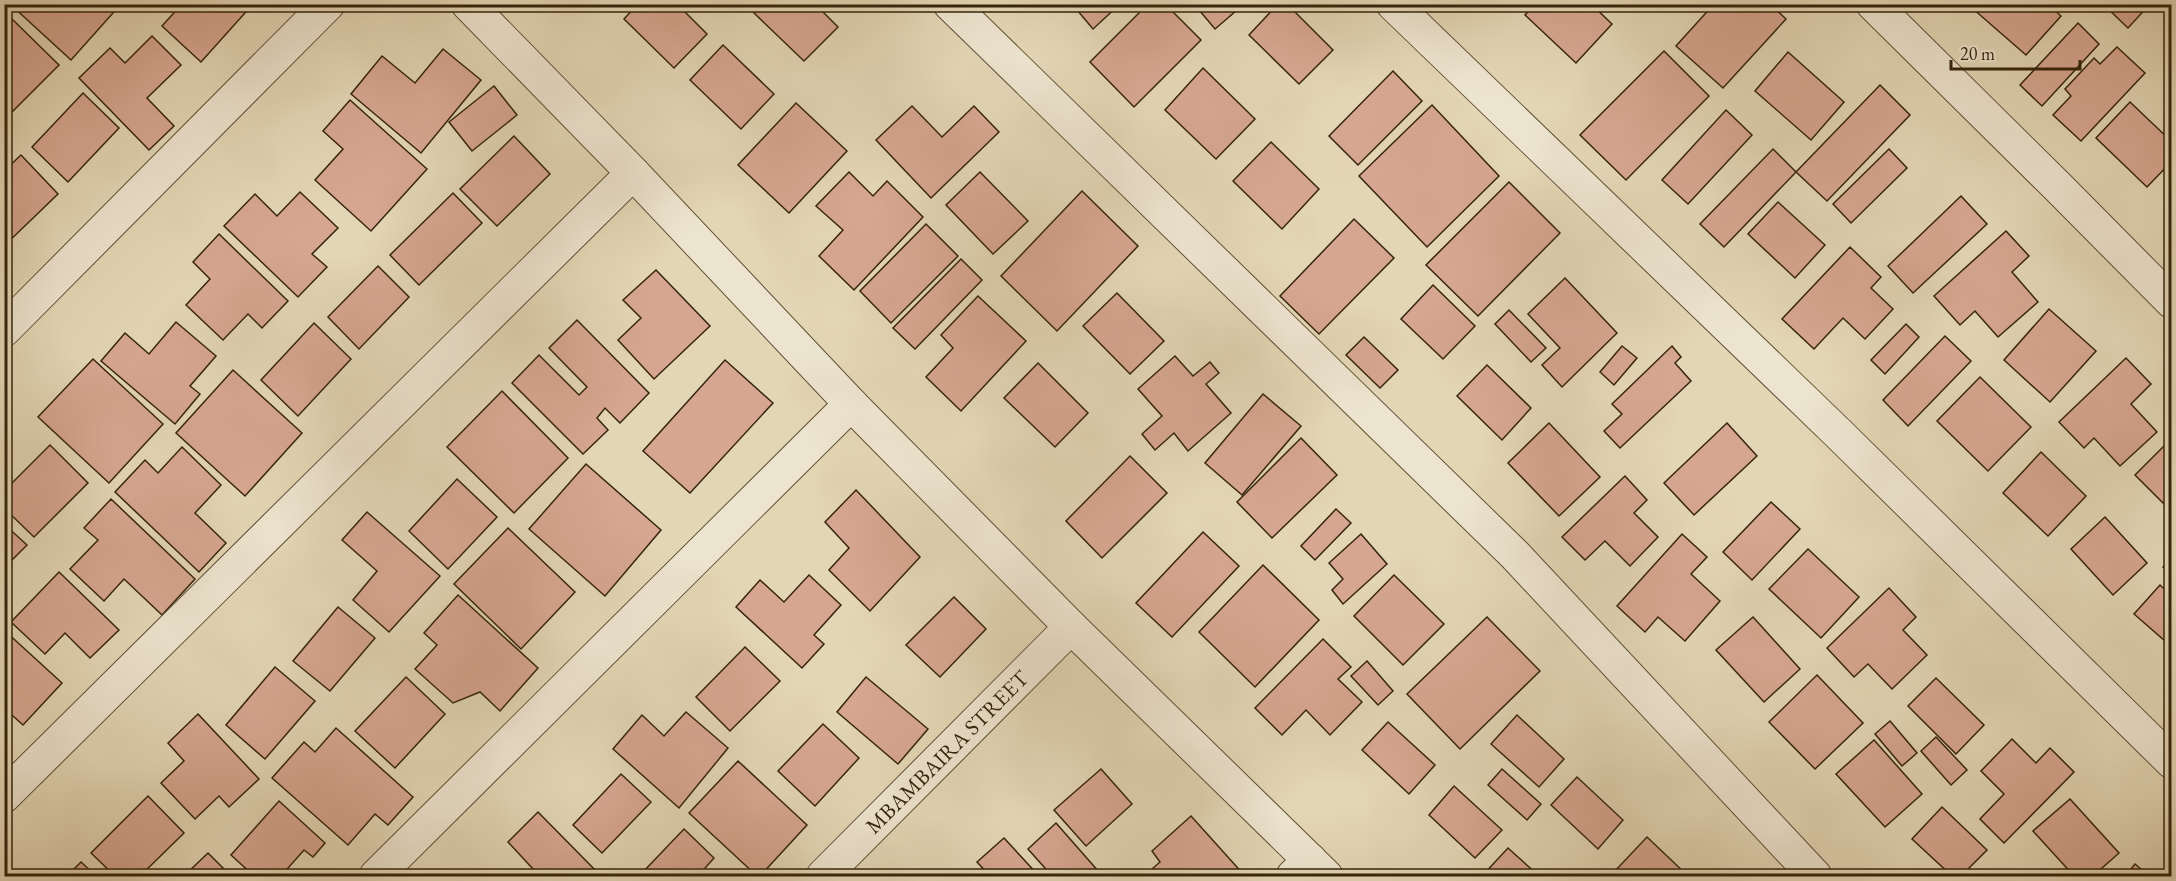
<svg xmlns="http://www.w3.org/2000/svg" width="2176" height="881" font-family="'EB Garamond',serif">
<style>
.building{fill:#d7a690;stroke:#36250c;stroke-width:1.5}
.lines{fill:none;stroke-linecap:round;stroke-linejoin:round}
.minor-casing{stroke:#615136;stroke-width:35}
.tertiary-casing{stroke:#615136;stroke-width:35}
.minor{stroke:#ede4cf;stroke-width:33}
.tertiary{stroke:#ede4cf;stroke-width:33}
.labels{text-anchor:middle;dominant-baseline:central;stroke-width:5;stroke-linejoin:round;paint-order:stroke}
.street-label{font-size:22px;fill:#36250c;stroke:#ede4cf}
</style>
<rect width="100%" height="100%" fill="#e3d6b5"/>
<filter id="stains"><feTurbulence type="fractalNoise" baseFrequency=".00333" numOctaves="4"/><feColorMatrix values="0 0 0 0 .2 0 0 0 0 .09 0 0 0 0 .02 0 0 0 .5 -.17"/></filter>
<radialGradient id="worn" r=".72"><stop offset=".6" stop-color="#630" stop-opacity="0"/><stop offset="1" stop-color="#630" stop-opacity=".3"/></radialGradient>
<!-- building -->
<g class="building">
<polygon points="10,4 121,4 71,60"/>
<polygon points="182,4 253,4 201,62 162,26"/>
<polygon points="638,4 677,4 707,34 674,68 624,19"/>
<polygon points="762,4 815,4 838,27 804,61 754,13"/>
<polygon points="1072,4 1120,4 1093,29"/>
<polygon points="1148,4 1165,4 1201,40 1134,107 1090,62"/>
<polygon points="1194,4 1244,4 1215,29"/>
<polygon points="1278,4 1287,4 1333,50 1299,84 1249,35"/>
<polygon points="1535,4 1591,4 1612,24 1576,63 1525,15"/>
<polygon points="1714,4 1770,4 1786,19 1723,88 1676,46"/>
<polygon points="1975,4 2048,4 2061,16 2026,55 1972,8"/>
<polygon points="2103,4 2150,4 2128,28"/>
<polygon points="11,18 59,65 7,117 4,115 4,25"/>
<polygon points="2078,23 2099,44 2042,106 2020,85"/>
<polygon points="152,36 181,65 147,98 174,126 149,150 79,78 110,48 125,63"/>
<polygon points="723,45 774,94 741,129 690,80"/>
<polygon points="2117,47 2145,73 2081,141 2053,115 2071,96 2065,89 2094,58 2100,64"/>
<polygon points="443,49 481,80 421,153 351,94 382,56 415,83"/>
<polygon points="1664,51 1709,96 1626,180 1580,135"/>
<polygon points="1788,52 1844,102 1811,140 1755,91"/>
<polygon points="1203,68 1255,119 1216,159 1165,110"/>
<polygon points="1393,71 1422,101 1358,165 1329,136"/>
<polygon points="1880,85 1910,115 1827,201 1796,172"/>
<polygon points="494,86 517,115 472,151 449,122"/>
<polygon points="83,93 119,128 68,182 32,147"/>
<polygon points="350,100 427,169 371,231 315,180 343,149 323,131"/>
<polygon points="2130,102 2172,142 2172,161 2147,187 2096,138"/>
<polygon points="796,103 847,151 789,213 738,165"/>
<polygon points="1432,105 1499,176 1427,247 1359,176"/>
<polygon points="912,106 942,137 974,106 999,132 931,198 876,140"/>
<polygon points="1726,110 1752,135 1688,204 1662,180"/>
<polygon points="514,136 550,174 497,226 460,189"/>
<polygon points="1271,142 1319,189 1282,229 1233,181"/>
<polygon points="1773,149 1796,172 1724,247 1700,224"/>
<polygon points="1889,149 1907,168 1851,223 1833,204"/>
<polygon points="21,155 58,194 4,246 4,171"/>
<polygon points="849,172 873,196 887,181 923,217 854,290 819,256 843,230 816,206"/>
<polygon points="980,172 1028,221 993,254 946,205"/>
<polygon points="1509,182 1560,233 1478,316 1426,265"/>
<polygon points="1082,191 1138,246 1057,331 1001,276"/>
<polygon points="300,192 338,228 312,254 327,267 298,297 224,226 255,194 277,216"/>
<polygon points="453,193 482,223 419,285 390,255"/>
<polygon points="1961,196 1987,224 1913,293 1888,266"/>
<polygon points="1778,202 1825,245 1795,278 1748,234"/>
<polygon points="1354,219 1394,258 1319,334 1280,296"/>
<polygon points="926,224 958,256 891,323 860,291"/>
<polygon points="2006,231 2029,256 2012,272 2038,302 1998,337 1975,311 1960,325 1934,296"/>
<polygon points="219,234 288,301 262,328 248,314 223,340 186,305 210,279 193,262"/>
<polygon points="1850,247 1881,277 1871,288 1893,309 1865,339 1843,318 1814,349 1782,319"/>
<polygon points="961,259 982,280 915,349 893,328"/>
<polygon points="378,266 409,297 359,349 328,317"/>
<polygon points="656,270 710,326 654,379 618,340 641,318 623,300"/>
<polygon points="1565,278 1617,333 1562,387 1542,365 1560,348 1528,314"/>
<polygon points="1433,285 1475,326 1443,359 1401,319"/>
<polygon points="1117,293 1164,341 1130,374 1083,326"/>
<polygon points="978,296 1026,341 961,411 926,377 953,348 941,335"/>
<polygon points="2049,309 2096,351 2050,402 2004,360"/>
<polygon points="1509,310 1546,348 1531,362 1495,324"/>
<polygon points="577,320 649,393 620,423 605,408 597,418 608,430 583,454 512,383 539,355 579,395 587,387 549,348"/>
<polygon points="176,322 216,356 190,386 200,394 175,424 101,361 125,333 149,354"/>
<polygon points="314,323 351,359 298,416 261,380"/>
<polygon points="1906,324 1919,337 1885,374 1871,360"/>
<polygon points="1945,336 1971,361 1908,426 1883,400"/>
<polygon points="1364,337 1398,370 1380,388 1346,355"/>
<polygon points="1622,346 1637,358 1614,385 1600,372"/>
<polygon points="1672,346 1681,357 1675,363 1691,381 1620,448 1604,431 1622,414 1612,404"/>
<polygon points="1175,356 1193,376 1210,362 1219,373 1206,384 1231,413 1188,451 1174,433 1155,450 1142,434 1162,416 1138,389"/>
<polygon points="2126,358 2151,384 2131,404 2157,432 2120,466 2094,438 2084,448 2059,422"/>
<polygon points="93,359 163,424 109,483 38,417"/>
<polygon points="725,360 773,403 690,493 643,451"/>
<polygon points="1038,363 1088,413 1055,447 1004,398"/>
<polygon points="1487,365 1531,408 1502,440 1457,396"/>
<polygon points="233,370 302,433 245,496 176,433"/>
<polygon points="1980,377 2031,427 1988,471 1937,421"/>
<polygon points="502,391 568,458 514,513 447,447"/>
<polygon points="1263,394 1301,426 1242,495 1205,463"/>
<polygon points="1549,423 1600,477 1559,516 1508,463"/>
<polygon points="1727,423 1757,456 1694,515 1664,483"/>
<polygon points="1301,438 1337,475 1272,538 1237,502"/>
<polygon points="2171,439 2172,439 2172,512 2135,475"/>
<polygon points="50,445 88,483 34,537 4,508 4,491"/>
<polygon points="182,447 221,485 195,513 226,543 199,572 115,492 145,460 158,473"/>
<polygon points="2041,452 2086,496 2048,536 2003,493"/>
<polygon points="1130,456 1167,493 1102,558 1066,521"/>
<polygon points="586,464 661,530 605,596 529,529"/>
<polygon points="1625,476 1647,500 1634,513 1658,537 1630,566 1605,541 1585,560 1562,537"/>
<polygon points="457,479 497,517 448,569 409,531"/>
<polygon points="856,490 920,557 870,611 829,570 849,548 825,522"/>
<polygon points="111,499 195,579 162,615 124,579 104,601 70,569 98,540 84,528"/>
<polygon points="1771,502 1800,529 1752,580 1723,552"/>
<polygon points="1336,509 1351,523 1315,560 1301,546"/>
<polygon points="367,512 440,576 389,632 353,600 377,571 342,540"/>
<polygon points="2105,517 2147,563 2113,595 2071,549"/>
<polygon points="4,524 27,545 4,568"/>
<polygon points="508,528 575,592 521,649 454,584"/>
<polygon points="1203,532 1239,566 1172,637 1136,603"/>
<polygon points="1361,534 1387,564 1343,604 1332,590 1343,579 1329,563"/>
<polygon points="1682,534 1707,557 1691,574 1720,601 1685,641 1658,617 1645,632 1617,606"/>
<polygon points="1808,549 1859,597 1821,638 1769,589"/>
<polygon points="2172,559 2172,575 2163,567"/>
<polygon points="1263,565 1319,620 1255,687 1199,632"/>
<polygon points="59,572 119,630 90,658 65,633 45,654 11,622"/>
<polygon points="809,575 841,605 814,635 824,644 802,668 736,607 760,580 784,602"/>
<polygon points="1394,575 1444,624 1403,665 1354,616"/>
<polygon points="2160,585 2172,596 2172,647 2134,614"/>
<polygon points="1889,588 1916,617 1903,630 1927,655 1892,689 1868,664 1854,677 1827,648"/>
<polygon points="458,595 538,668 500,711 480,692 453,703 415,669 437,645 424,633"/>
<polygon points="954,597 986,629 940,677 906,645"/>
<polygon points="338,607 375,638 330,691 293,661"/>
<polygon points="1487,617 1540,671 1460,749 1407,694"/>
<polygon points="1753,617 1800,669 1764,702 1716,650"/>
<polygon points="4,630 62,683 23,725 4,708"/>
<polygon points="1323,639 1351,667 1338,679 1362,702 1330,735 1306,710 1282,735 1255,708"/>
<polygon points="745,647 780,681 730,731 696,697"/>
<polygon points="1367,661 1393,691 1378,705 1351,676"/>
<polygon points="275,667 315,701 265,759 226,725"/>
<polygon points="1817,675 1863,723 1815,769 1769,722"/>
<polygon points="406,677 445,714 395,768 355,731"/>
<polygon points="866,677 928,729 898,764 837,712"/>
<polygon points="1936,678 1984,725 1956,754 1908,706"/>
<polygon points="686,712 728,748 679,808 613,749 642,715 664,736"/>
<polygon points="198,714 259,779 229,807 219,796 195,819 161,783 184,761 168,743"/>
<polygon points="1517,715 1564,759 1539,787 1491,744"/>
<polygon points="1890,721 1917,753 1902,766 1875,734"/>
<polygon points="1388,722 1435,765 1409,794 1362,750"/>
<polygon points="823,724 859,758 815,806 778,771"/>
<polygon points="336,728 413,797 388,825 375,814 348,845 272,778 304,742 315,752"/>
<polygon points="1936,737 1967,770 1951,785 1921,751"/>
<polygon points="2012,739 2036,763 2050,748 2074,772 2004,843 1980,819 2004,794 1981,771"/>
<polygon points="1874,740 1922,794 1885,827 1836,774"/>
<polygon points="738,761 807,825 760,876 757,876 689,813"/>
<polygon points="1101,769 1132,804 1086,846 1054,810"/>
<polygon points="1502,769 1541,804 1527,820 1488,785"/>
<polygon points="621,774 651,802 602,853 573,825"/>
<polygon points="1577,777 1623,820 1598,849 1551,805"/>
<polygon points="1454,786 1502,830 1475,858 1429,815"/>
<polygon points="148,796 184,833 140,876 115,876 91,853"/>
<polygon points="2070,799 2119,853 2093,876 2074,876 2033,831"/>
<polygon points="279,801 325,843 313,857 304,850 281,876 254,876 231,855"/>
<polygon points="1942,807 1987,850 1961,876 1952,876 1912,839"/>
<polygon points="538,812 601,876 525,876 533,869 508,842"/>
<polygon points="1191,816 1245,876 1144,876 1160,862 1152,851"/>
<polygon points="1056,823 1099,872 1094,876 1052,876 1028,849"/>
<polygon points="684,829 714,858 698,876 648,876 643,872"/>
<polygon points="1647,837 1688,876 1621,876 1615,871"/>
<polygon points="1004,838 1039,876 990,876 977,862"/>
<polygon points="1508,848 1539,876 1482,876"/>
<polygon points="208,853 231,876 184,876"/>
<polygon points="81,862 96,876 67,876"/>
<polygon points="2135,864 2149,876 2125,876"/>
</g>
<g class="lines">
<!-- minor casing -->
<g class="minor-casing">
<g id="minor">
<polyline points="950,4 1515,555 1815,876"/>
<polyline points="1393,4 1839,434 2172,762"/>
<polyline points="1873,4 2059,188 2172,302"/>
<polyline points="4,330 328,4"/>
<polyline points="4,796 633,173"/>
<polyline points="376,876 851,404"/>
<polyline points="823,876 1071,627"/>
<polyline points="1293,876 1310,860"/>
</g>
</g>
<!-- tertiary casing -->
<g class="tertiary-casing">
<polyline id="tertiary" points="468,4 633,173 851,404 1071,627 1326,876"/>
</g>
<!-- minor -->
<use href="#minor" class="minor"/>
<!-- tertiary -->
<use href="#tertiary" class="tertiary"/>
</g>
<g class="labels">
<!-- street labels -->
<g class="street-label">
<text transform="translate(947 752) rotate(-45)">MBAMBAIRA STREET</text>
</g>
</g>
<!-- margin -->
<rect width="2176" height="881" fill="none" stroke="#e3d6b5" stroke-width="24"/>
<rect x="6" y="6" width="2164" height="869" fill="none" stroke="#36250c" stroke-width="3"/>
<rect x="12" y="12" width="2152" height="857" fill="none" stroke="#36250c" stroke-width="1.5"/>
<!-- scale -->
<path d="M1951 60v9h129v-9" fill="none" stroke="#36250c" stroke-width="3"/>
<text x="1960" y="60" font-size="18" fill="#36250c" stroke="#ede4cf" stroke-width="4.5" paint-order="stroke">20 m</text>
<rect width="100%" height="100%" filter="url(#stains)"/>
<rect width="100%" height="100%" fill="url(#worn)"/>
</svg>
